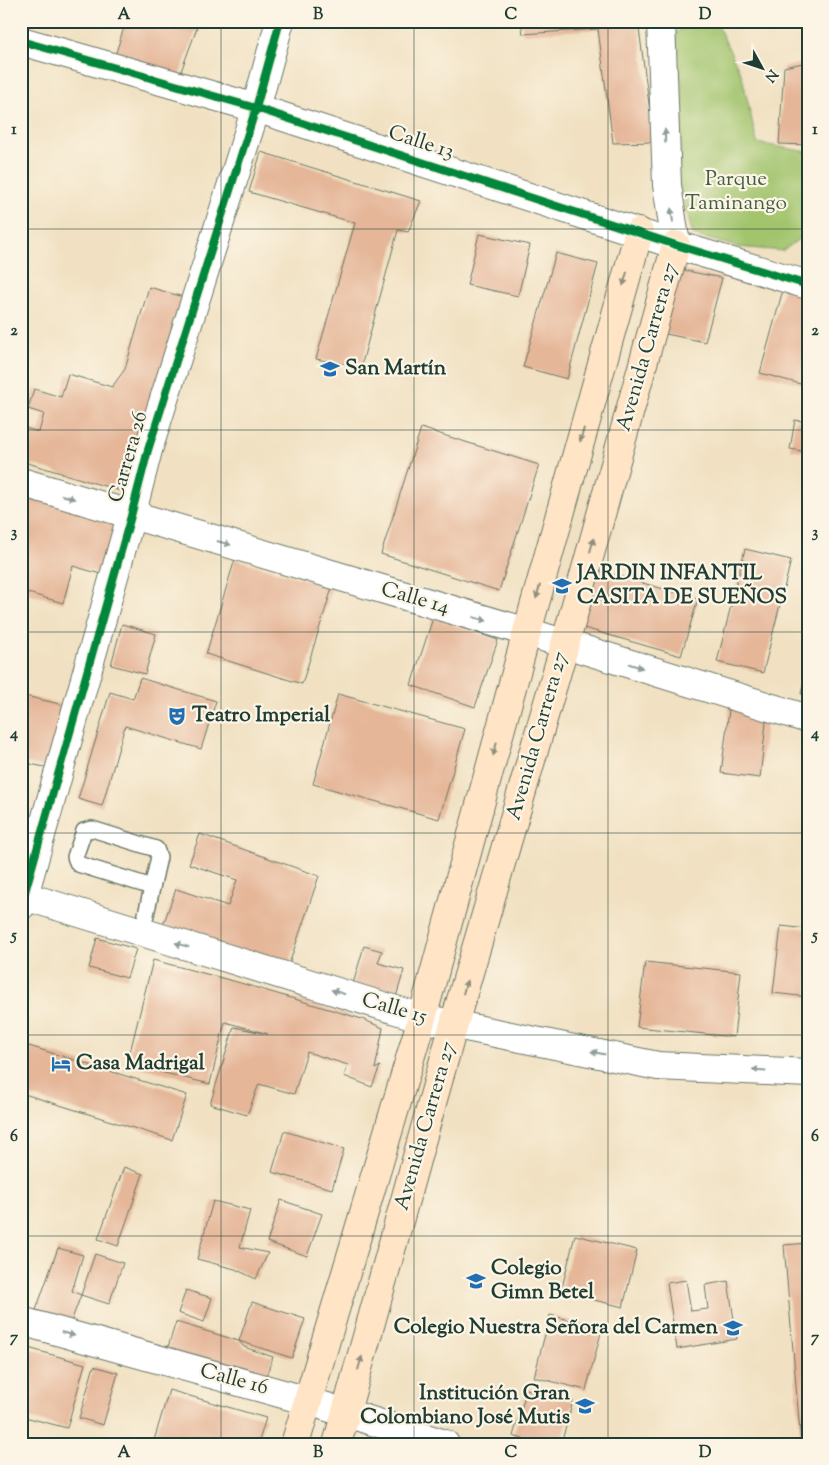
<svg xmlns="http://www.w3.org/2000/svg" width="829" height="1465" font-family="'Sorts Mill Goudy',serif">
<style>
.green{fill:#a2c46d;stroke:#608050}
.building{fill:#e5b698}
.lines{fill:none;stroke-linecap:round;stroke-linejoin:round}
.service-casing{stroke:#687666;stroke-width:18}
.minor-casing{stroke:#687666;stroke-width:30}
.tertiary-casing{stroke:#687666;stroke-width:30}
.secondary-casing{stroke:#687666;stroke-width:30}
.service{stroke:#fff;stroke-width:15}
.minor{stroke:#fff;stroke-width:28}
.tertiary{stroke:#fff;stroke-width:28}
.secondary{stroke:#ffe4c6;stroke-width:28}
.cycleway-casing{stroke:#fcf5e5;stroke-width:11}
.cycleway{stroke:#00873e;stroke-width:8}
.oneway{fill:#8f9e9a}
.oneway2{fill:#8f907d}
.grid{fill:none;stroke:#1f3d34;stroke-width:1;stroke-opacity:0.55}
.labels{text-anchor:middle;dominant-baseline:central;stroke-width:4.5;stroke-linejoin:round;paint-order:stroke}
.street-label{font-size:21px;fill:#1f3d34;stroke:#fcf5e5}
.park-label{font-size:21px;fill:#405f42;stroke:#fcf5e5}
.poi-label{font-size:21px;font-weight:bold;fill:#1f3d34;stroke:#fcf5e5;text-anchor:start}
.neatline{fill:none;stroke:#1f3d34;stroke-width:2}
.grid-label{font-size:16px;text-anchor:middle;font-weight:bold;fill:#1f3d34}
</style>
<rect width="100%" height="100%" fill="#fcf5e5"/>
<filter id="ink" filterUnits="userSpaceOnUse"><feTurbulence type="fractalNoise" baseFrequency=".02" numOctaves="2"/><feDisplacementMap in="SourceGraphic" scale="10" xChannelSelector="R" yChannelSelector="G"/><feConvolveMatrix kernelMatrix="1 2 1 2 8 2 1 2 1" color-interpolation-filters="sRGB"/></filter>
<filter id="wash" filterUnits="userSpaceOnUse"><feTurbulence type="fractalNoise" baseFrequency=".0096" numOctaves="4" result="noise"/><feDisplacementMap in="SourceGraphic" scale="20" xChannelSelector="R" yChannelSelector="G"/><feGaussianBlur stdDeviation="1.12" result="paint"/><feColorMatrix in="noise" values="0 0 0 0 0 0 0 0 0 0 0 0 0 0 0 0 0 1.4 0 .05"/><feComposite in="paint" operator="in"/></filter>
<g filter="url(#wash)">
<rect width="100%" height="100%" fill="#f1e1c2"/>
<!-- green -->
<polygon class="green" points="694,24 718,26 742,76 757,143 808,152 808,232 783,251 738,247 693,235 674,165 676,32"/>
<g id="blocks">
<!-- building -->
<g class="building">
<polygon points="126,21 173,21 197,28 177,82 113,62"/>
<polygon points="521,21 638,21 654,142 613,143 598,29 523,34"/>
<polygon points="808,62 808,145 779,144 784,67"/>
<polygon points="261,152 421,201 408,232 398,230 361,367 316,359 355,223 249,192"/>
<polygon points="479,234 530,245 518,296 467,285"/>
<polygon points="556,253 598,264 567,379 523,367"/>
<polygon points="682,270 722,278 705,342 661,333"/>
<polygon points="784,286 808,292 808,386 760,373"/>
<polygon points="149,287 190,299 131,494 21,461 21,427 39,432 44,414 28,409 34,389 61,397 68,374 112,387 125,369"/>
<polygon points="795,420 808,422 808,452 790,449"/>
<polygon points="421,428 539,465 499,591 381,554"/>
<polygon points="23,493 120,521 104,575 73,566 63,603 21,591 21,498"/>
<polygon points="745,549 791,560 763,673 717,662"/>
<polygon points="235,559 332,588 302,684 206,654"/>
<polygon points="591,568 698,599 681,656 574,625"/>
<polygon points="433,618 498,640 475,707 411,685"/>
<polygon points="122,624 156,634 145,674 111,665"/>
<polygon points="807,665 808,665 808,695 801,694"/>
<polygon points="140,678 216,701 201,749 125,726 102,806 78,799 110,692 133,699"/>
<polygon points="338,694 465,729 439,819 313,784"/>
<polygon points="25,696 64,705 49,768 21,762 21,711"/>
<polygon points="730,702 767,713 760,778 721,773"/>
<polygon points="200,834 319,876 287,970 163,925 176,889 228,906 237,880 189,864"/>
<polygon points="781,926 808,929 808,997 773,993"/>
<polygon points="97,938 136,949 127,978 89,968"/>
<polygon points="364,946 382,951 378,963 404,970 396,997 353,984"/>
<polygon points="153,960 237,982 362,1019 383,1028 375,1069 380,1066 372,1087 344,1076 348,1065 307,1052 294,1094 259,1084 247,1115 210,1104 234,1027 268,1034 225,1022 210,1084 127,1064"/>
<polygon points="645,962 741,972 734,1037 637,1027"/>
<polygon points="26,1045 187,1095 172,1140 21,1093 21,1059"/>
<polygon points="284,1131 344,1149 332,1189 272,1172"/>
<polygon points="124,1167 143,1174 118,1246 98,1239"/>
<polygon points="281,1200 322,1214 307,1256 267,1242"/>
<polygon points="213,1201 250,1210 240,1247 268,1253 256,1279 235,1269 197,1259"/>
<polygon points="575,1235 637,1250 623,1307 561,1292"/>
<polygon points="808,1243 808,1444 801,1444 784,1245"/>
<polygon points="58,1248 83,1255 72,1291 81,1295 95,1254 123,1263 109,1304 81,1295 71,1322 36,1310"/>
<polygon points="686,1280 691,1311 708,1309 705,1285 728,1281 737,1339 677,1349 667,1283"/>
<polygon points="186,1290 212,1298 204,1322 178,1313"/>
<polygon points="252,1302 305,1319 292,1358 239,1341"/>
<polygon points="550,1315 602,1329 586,1390 534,1377"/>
<polygon points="176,1322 239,1341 244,1347 273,1357 264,1382 166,1353"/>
<polygon points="21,1346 85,1364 67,1428 21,1416"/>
<polygon points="94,1366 118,1373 103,1425 79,1418"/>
<polygon points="527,1389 573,1401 561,1444 539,1444 513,1436"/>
<polygon points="169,1390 266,1418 258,1444 153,1444"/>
</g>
</g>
</g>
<g filter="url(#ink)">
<use href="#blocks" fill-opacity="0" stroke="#687666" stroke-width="1"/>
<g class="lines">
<!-- service casing -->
<g class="service-casing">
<polyline id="service" points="142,932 159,857 156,849 92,829 84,831 75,857 78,864 152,887"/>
</g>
<!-- minor casing -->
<g class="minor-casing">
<g id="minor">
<polyline points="21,41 256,108 676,245 808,285"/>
<polyline points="21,482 527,632 808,719"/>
<polyline points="21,906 131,516 148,450 256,108 280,21"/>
</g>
</g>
<!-- tertiary casing -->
<g class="tertiary-casing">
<g id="tertiary">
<polyline points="661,21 667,185 676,245"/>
<polyline points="21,895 422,1018 658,1066 808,1073"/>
<polyline points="21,1321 308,1401 445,1444"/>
</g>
</g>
<!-- secondary casing -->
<g class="secondary-casing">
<g id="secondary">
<polyline points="295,1444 422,1018 527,632 639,232"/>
<polyline points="337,1444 454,1024 565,644 676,245"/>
</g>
</g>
<!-- service -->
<use href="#service" class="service"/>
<!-- minor -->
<use href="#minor" class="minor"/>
<!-- tertiary -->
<use href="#tertiary" class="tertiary"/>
<!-- secondary -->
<use href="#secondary" class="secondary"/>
<!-- cycleway casing -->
<g class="cycleway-casing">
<g id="cycleway">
<polyline points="21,41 256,108 676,245 808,285"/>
<polyline points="21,906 131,516 148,450 256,108 280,21"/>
</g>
</g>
<!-- cycleway -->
<use href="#cycleway" class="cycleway"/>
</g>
<!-- one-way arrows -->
<defs><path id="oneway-solid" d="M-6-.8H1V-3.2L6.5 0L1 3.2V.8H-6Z" transform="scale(1.25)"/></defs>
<g class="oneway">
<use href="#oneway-solid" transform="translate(665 136) rotate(-92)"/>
<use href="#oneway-solid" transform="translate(672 215) rotate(-98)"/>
<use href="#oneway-solid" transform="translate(68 497) rotate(17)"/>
<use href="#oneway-solid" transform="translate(224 543) rotate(16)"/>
<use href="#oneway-solid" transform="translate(480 619) rotate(16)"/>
<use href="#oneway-solid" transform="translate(636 666) rotate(17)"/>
<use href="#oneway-solid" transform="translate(182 945) rotate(-163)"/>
<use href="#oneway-solid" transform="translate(338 992) rotate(-163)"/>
<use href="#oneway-solid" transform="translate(598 1053) rotate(-168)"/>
<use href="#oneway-solid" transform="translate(759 1070) rotate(-177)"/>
<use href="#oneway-solid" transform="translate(68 1334) rotate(15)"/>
</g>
<g class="oneway2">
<use href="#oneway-solid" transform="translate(625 279) rotate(106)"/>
<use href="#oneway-solid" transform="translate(582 435) rotate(106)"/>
<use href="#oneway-solid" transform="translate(592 545) rotate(-74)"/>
<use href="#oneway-solid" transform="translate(538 592) rotate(106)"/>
<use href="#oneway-solid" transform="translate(495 749) rotate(105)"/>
<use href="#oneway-solid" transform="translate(465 987) rotate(-74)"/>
<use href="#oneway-solid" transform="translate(360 1363) rotate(-74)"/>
</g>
</g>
<!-- grid -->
<path class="grid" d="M221 21V1444M414 21V1444M608 21V1444M21 229H808M21 430H808M21 632H808M21 833H808M21 1035H808M21 1236H808"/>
<!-- icons -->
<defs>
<g id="university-bare" transform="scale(1.5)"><path d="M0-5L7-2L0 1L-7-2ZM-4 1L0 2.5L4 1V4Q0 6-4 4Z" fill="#1f6fb2" stroke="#fcf5e5" stroke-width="2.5" paint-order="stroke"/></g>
<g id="school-bare" transform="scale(1.5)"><path d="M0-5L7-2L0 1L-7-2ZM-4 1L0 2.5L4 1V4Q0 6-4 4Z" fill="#1f6fb2" stroke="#fcf5e5" stroke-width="2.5" paint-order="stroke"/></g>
<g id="theatre-bare" transform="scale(1.5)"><path d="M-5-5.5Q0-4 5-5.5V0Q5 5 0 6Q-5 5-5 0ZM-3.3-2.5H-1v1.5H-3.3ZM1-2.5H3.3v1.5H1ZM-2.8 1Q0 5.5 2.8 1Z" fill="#1f6fb2" stroke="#fcf5e5" stroke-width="2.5" paint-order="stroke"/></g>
<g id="hotel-bare" transform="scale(1.5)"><path d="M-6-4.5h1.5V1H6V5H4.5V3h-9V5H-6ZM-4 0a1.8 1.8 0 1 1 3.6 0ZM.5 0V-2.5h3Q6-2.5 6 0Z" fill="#1f6fb2" stroke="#fcf5e5" stroke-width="2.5" paint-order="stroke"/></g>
</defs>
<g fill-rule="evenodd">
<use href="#university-bare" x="330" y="369"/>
<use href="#school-bare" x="562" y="586"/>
<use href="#theatre-bare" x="177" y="716"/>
<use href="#hotel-bare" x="61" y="1064"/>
<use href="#school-bare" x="476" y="1281"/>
<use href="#school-bare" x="733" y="1328"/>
<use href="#school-bare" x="585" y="1406"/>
</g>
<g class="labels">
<!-- street labels -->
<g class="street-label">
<text transform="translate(421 143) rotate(18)">Calle 13</text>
<text transform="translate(648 347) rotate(-74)">Avenida Carrera 27</text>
<text transform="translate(129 457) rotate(-74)">Carrera 26</text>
<text transform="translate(415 599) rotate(16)">Calle 14</text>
<text transform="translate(538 736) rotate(-74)">Avenida Carrera 27</text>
<text transform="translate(394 1009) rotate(16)">Calle 15</text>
<text transform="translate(426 1126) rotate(-74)">Avenida Carrera 27</text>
<text transform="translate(234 1380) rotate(15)">Calle 16</text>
</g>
<!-- park labels -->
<g class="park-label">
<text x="736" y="180">Parque<tspan x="736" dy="24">Taminango</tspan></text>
</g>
<!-- poi labels -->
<g class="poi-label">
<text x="345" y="369">San Martín</text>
<text x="577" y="574">JARDIN INFANTIL<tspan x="577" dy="24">CASITA DE SUEÑOS</tspan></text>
<text x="192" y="716">Teatro Imperial</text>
<text x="76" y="1064">Casa Madrigal</text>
<text x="491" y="1269">Colegio<tspan x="491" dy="24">Gimn Betel</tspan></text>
<text x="718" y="1328" text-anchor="end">Colegio Nuestra Señora del Carmen</text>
<text x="570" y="1394" text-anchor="end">Institución Gran<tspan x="570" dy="24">Colombiano José Mutis</tspan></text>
</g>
</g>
<!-- margin -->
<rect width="829" height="1465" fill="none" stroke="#fcf5e5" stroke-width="55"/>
<!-- north arrow -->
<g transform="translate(762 68) rotate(130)" stroke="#fcf5e5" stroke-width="4" paint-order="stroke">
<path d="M0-4L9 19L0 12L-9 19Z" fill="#1f3d34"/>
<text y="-8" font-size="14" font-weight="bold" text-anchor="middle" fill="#1f3d34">N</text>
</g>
<rect x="28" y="28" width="774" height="1410" class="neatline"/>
<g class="grid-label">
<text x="124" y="19">A</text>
<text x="318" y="19">B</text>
<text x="511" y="19">C</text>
<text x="705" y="19">D</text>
<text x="14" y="134">1</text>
<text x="815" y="134">1</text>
<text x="14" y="335">2</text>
<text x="815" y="335">2</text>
<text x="14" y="537">3</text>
<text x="815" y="537">3</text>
<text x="14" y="738">4</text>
<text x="815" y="738">4</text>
<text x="14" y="940">5</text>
<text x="815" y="940">5</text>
<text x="14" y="1141">6</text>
<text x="815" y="1141">6</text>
<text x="14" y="1342">7</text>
<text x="815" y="1342">7</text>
<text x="124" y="1457">A</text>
<text x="318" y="1457">B</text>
<text x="511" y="1457">C</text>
<text x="705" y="1457">D</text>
</g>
</svg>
